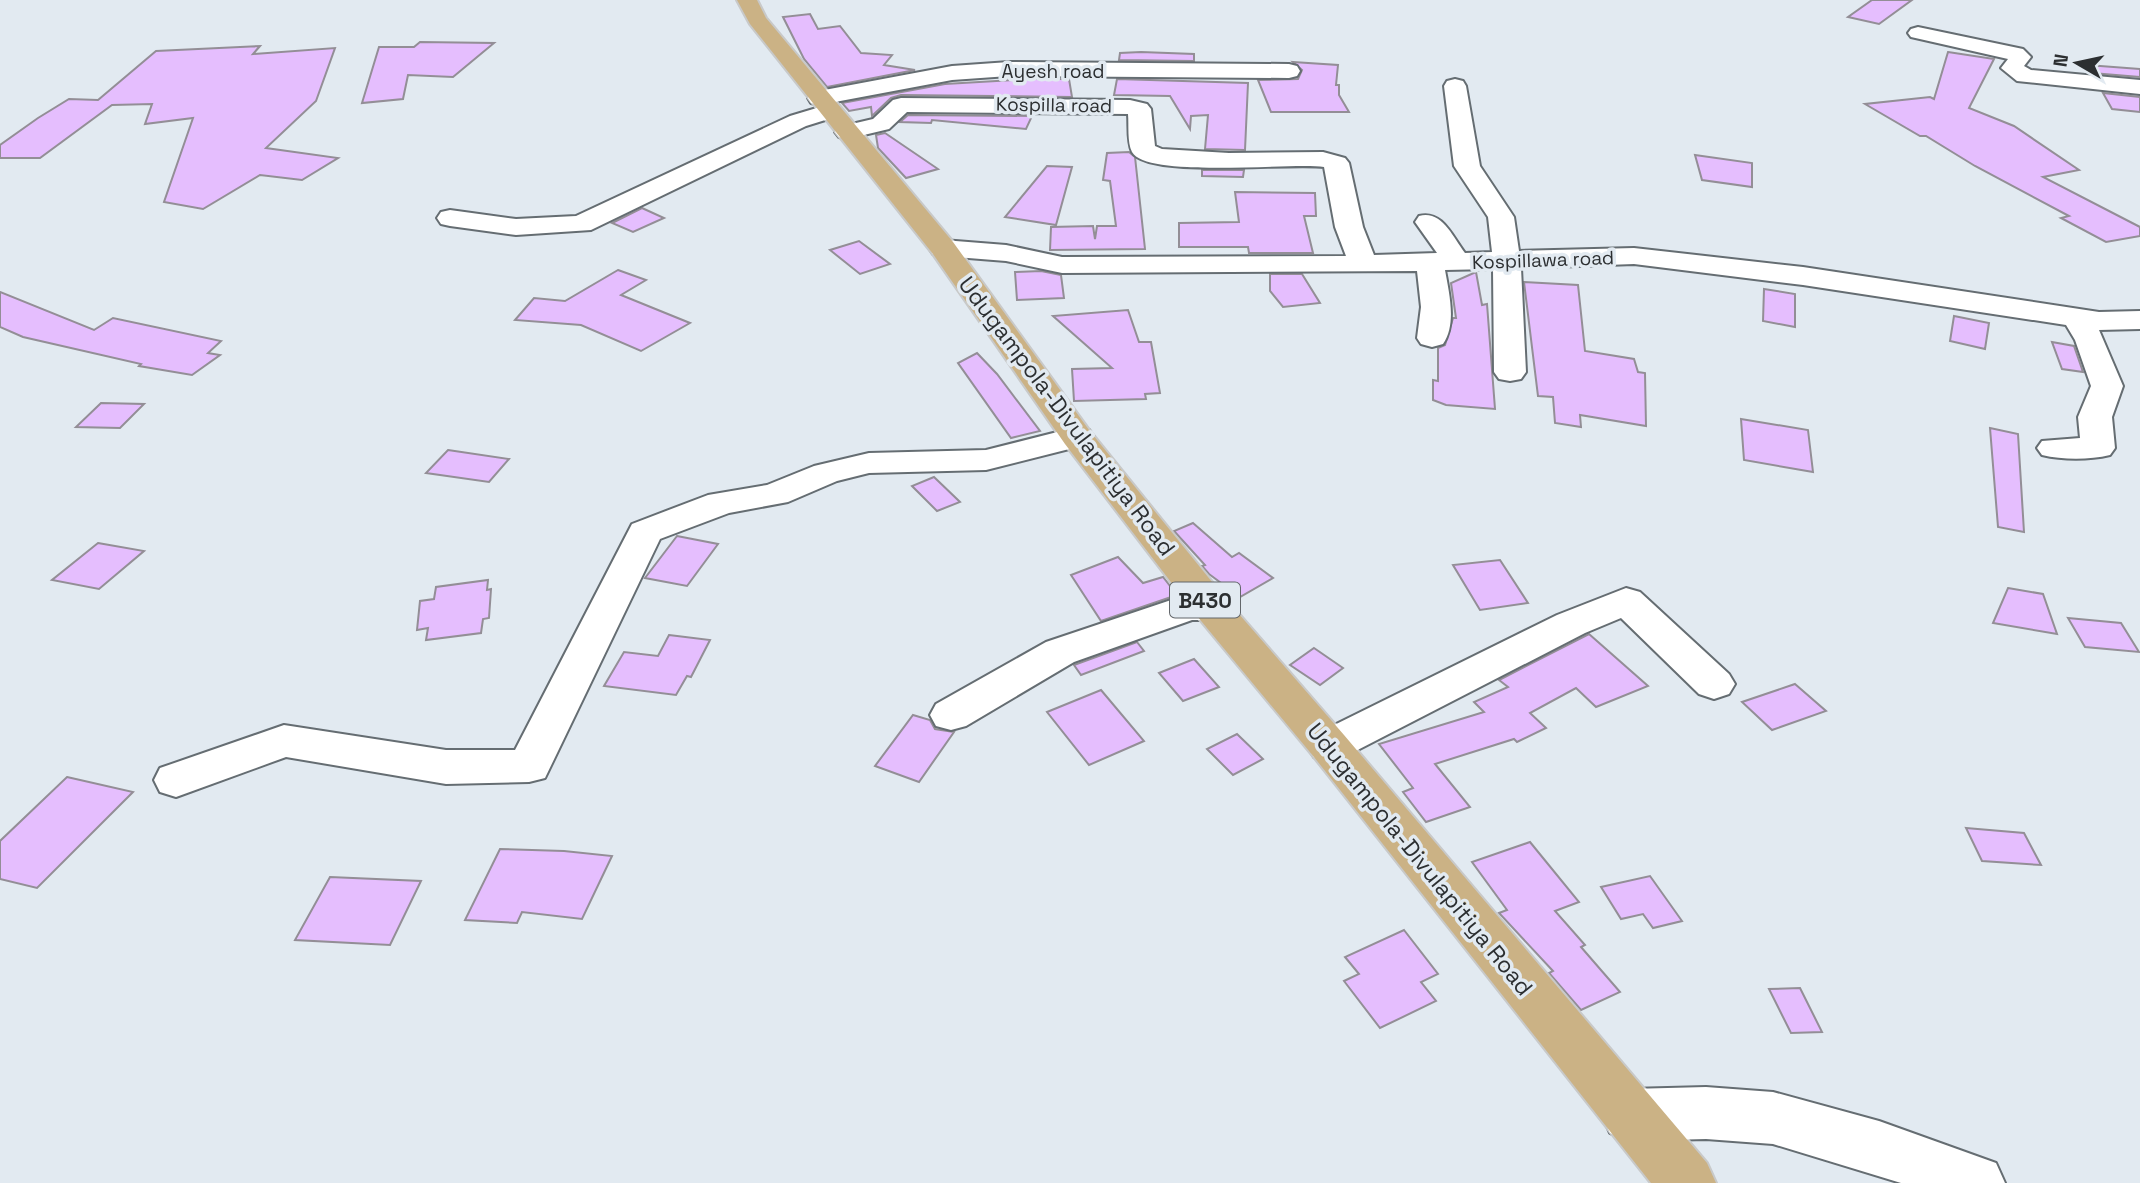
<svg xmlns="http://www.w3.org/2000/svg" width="2140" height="1183" font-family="'Space Grotesk',sans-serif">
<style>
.building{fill:#e5befe;stroke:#938e96;stroke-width:2}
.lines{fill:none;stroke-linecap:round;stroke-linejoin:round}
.minor-casing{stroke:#656d72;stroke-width:4}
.major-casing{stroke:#c8c9c9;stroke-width:4}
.minor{fill:#fff;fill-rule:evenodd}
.major{fill:#cbb285;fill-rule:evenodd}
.labels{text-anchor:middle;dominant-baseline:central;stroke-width:7;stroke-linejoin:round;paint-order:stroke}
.far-street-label{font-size:19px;fill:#2c2f31;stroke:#e2eaf1}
.shield{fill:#e2eaf1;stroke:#63676b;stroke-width:2}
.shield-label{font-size:21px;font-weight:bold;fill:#2c2f31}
.street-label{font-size:23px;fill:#2c2f31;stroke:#e2eaf1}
</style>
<rect width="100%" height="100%" fill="#e2eaf1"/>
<!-- building -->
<g class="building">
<polygon points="1872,0 1912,0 1879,24 1848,17"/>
<polygon points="810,14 818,29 840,26 861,53 892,55 884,65 915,70 827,87 804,59 783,17"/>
<polygon points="420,42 494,43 453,77 408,75 403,99 362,103 379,47 414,47"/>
<polygon points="260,46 253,54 335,48 316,101 266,148 338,158 302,180 260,175 203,209 164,202 193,118 145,124 152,104 112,105 40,158 0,158 0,145 38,118 69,99 98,100 156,51"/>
<polygon points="1141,52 1194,54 1194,61 1119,60 1120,53"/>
<polygon points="1948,52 1994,59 1969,108 2014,126 2079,170 2043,177 2140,227 2140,236 2106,242 2061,218 2069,216 1975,166 1926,136 1920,136 1865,104 1930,97 1934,99"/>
<polygon points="1293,62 1338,65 1336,85 1339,85 1339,95 1349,112 1271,112 1258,80 1298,79 1302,70"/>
<polygon points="2087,65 2140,69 2140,77 2092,73"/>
<polygon points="1030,79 1069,79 1072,97 901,95 891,98 872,116 871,107 849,111 842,103 945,84"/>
<polygon points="1117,79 1248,83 1245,150 1205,149 1208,115 1191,116 1190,129 1170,96 1114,95"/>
<polygon points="2103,93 2140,97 2140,112 2112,109"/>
<polygon points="908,115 1032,116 1026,129 932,120 931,123 900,122"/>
<polygon points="885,133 938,169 906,178 878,148 876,135"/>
<polygon points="1129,152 1135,157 1145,249 1050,250 1051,227 1093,226 1095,239 1097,226 1116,226 1110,181 1103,180 1107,153"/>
<polygon points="1695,155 1752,163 1752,187 1702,180"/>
<polygon points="1047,166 1072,167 1056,225 1005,217"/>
<polygon points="1202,170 1244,170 1243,177 1202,176"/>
<polygon points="1235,192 1315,193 1316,216 1304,216 1313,253 1249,253 1248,247 1179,247 1179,223 1239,222"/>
<polygon points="642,208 664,218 633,232 612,223"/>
<polygon points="859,241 890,264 860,274 830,250"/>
<polygon points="618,270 646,280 621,295 690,323 641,351 581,325 515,320 534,298 565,301"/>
<polygon points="1041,271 1061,275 1064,298 1017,300 1015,272"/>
<polygon points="1476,272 1482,305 1487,304 1495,409 1446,405 1433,400 1433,380 1438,381 1438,348 1445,345 1453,318 1456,318 1451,283"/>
<polygon points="1270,274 1302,274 1320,303 1283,307 1270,291"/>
<polygon points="1524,282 1578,285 1585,351 1634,359 1638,372 1645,373 1646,426 1580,415 1581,427 1555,423 1553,397 1538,396"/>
<polygon points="1764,289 1795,294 1795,327 1763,321"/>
<polygon points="0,292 94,330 113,318 221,341 208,353 220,355 192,375 139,366 141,364 23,337 0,327"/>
<polygon points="1128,310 1139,342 1151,342 1160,393 1145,394 1146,399 1074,401 1072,369 1112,368 1053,316"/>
<polygon points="1954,316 1989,323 1985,349 1950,341"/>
<polygon points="2052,342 2074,346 2083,372 2062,369"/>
<polygon points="977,353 997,374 1040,431 1011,438 958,363"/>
<polygon points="101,403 144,404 120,428 76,427"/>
<polygon points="1741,419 1808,430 1813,472 1744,460"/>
<polygon points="1990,428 2018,434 2024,532 1998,527"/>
<polygon points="448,450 509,459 489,482 426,473"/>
<polygon points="934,477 960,502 937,511 912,486"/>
<polygon points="1193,523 1232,557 1239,553 1273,578 1240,597 1209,574 1202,566 1205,565 1174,531"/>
<polygon points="677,536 718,544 687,586 645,578"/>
<polygon points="98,543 144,551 99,589 52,580"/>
<polygon points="1118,557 1143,583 1163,577 1177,595 1101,621 1071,575"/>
<polygon points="1500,560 1528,603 1480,610 1453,565"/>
<polygon points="488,580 487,590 491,589 489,618 483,619 481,633 426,640 428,628 417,630 420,601 434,599 436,587"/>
<polygon points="2008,588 2043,594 2057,634 1993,623"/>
<polygon points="2068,618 2121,623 2139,652 2085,647"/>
<polygon points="1589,634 1648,686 1596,707 1576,688 1530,713 1546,728 1517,742 1514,739 1435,764 1470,807 1426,822 1403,792 1413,788 1379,744 1484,712 1474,702 1508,687 1499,680"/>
<polygon points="669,635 710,640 691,677 687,676 676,695 604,686 624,652 658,656"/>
<polygon points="1137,642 1144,651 1081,675 1074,665"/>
<polygon points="1314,648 1343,668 1320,685 1290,665"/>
<polygon points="1194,659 1219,687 1183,701 1159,673"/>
<polygon points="1795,684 1826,711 1772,730 1742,702"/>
<polygon points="1101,690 1144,741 1089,765 1047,712"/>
<polygon points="913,715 930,720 935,729 954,732 919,782 875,766"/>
<polygon points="1237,734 1263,759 1233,775 1207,749"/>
<polygon points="67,777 133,792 37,888 0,879 0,841"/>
<polygon points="1966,828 2024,833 2041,865 1982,861"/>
<polygon points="1530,842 1579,902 1555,911 1585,945 1581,947 1620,992 1581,1010 1549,973 1553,971 1499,913 1507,910 1472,862"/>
<polygon points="500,849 564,851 612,856 582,919 522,912 517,923 465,920"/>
<polygon points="1650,876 1682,921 1653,928 1643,914 1621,919 1601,887"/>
<polygon points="330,877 421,881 390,945 295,940"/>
<polygon points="1404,930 1438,974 1421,982 1436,1001 1380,1028 1344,981 1359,974 1345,957"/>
<polygon points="1800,988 1822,1032 1791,1033 1769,989"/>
</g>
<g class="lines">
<!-- minor casing -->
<g class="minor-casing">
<g id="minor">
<polygon points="1918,27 2023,49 2031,57 2024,66 2031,70 2140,80 2140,94 2017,81 2001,68 2008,59 1911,37 1908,33 1911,29"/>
<polygon points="1009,62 1289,64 1297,66 1300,71 1297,76 1289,78 1009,76 952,80 819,105 811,103 808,98 811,93 819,91 952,66"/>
<path d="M1455 79 1463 81 1466 86 1480 166 1514 217 1519 251 1634 248 1803 267 2099 312 2140 311V329L2099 330 2123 386 2112 417 2115 448 2110 455C2089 460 2063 460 2042 455L2037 448 2042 441 2080 438 2078 417 2091 386 2075 340 2066 325 1803 285 1634 264 1521 268 1526 372 1521 379 1510 381 1499 379 1494 372 1493 269 1445 270C1449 293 1457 324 1443 344L1432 347 1421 344 1417 338 1421 307 1417 271 1062 273 1006 261 943 256 933 254 929 248 933 242 943 240 1006 245 1062 257 1346 256 1335 227 1324 167C1293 162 1147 179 1132 152 1127 142 1129 125 1128 114L907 112 889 129 847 139 839 137 835 132 839 127 873 119 893 100 901 98 1130 100 1147 104 1151 109 1155 146 1162 149 1229 153 1323 152 1345 158 1349 163 1363 227 1374 255 1437 253 1415 222 1419 216C1442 210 1452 236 1465 253L1492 252 1488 217 1454 166 1444 86 1447 81Z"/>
<polygon points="830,104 838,106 842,111 838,116 806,126 591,230 516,235 450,226 441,224 437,218 441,212 450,210 516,219 576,216 790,116"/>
<polygon points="1077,427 1089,430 1094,437 1089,444 986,470 869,473 837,481 788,502 729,513 660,539 545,778 529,782 446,784 286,757 176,797 160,792 154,780 160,768 284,725 446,750 515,750 632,524 708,495 767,485 814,466 869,453 986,450"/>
<polygon points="1626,588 1640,592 1729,674 1735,684 1729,694 1714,699 1699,694 1621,618 1585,633 1344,757 1329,762 1314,757 1307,746 1314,735 1557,615"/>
<polygon points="1189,594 1211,594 1225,598 1230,607 1225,616 1211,620 1192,620 1074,662 966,726 951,730 936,726 930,715 936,704 1046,642"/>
<polygon points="1706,1087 1773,1092 1879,1121 1996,1163 2005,1183 1901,1183 1773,1144 1706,1139 1629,1141 1610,1133 1602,1115 1610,1097 1629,1089"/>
</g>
</g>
<!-- major casing -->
<g class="major-casing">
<polygon id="major" points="737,0 757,0 766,18 953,242 1089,430 1225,598 1344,735 1707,1163 1716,1183 1651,1183 1314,757 1197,616 1065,444 933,254 750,24"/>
</g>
<!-- minor -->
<use href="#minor" class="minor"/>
<!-- major -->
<use href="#major" class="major"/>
</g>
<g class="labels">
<!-- far-street labels -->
<g class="far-street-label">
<text x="1053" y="71">Ayesh road</text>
<text transform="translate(1054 105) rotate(1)">Kospilla road</text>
<text transform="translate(1543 260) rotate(-2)">Kospillawa road</text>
</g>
<!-- shield labels -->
<rect class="shield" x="1170" y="582.5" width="70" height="35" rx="5"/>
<g class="shield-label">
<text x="1205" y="600">B430</text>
</g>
<!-- street labels -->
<g class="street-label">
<text transform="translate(1067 416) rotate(53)">Udugampola-Divulapitiya Road</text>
<text transform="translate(1420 859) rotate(51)">Udugampola-Divulapitiya Road</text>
</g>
</g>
<!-- north arrow -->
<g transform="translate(2077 63) rotate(279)" stroke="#e2eaf1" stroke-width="5" paint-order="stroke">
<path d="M0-5L12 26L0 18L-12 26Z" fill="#2c2f31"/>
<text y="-10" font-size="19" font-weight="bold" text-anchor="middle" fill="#2c2f31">N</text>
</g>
</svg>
